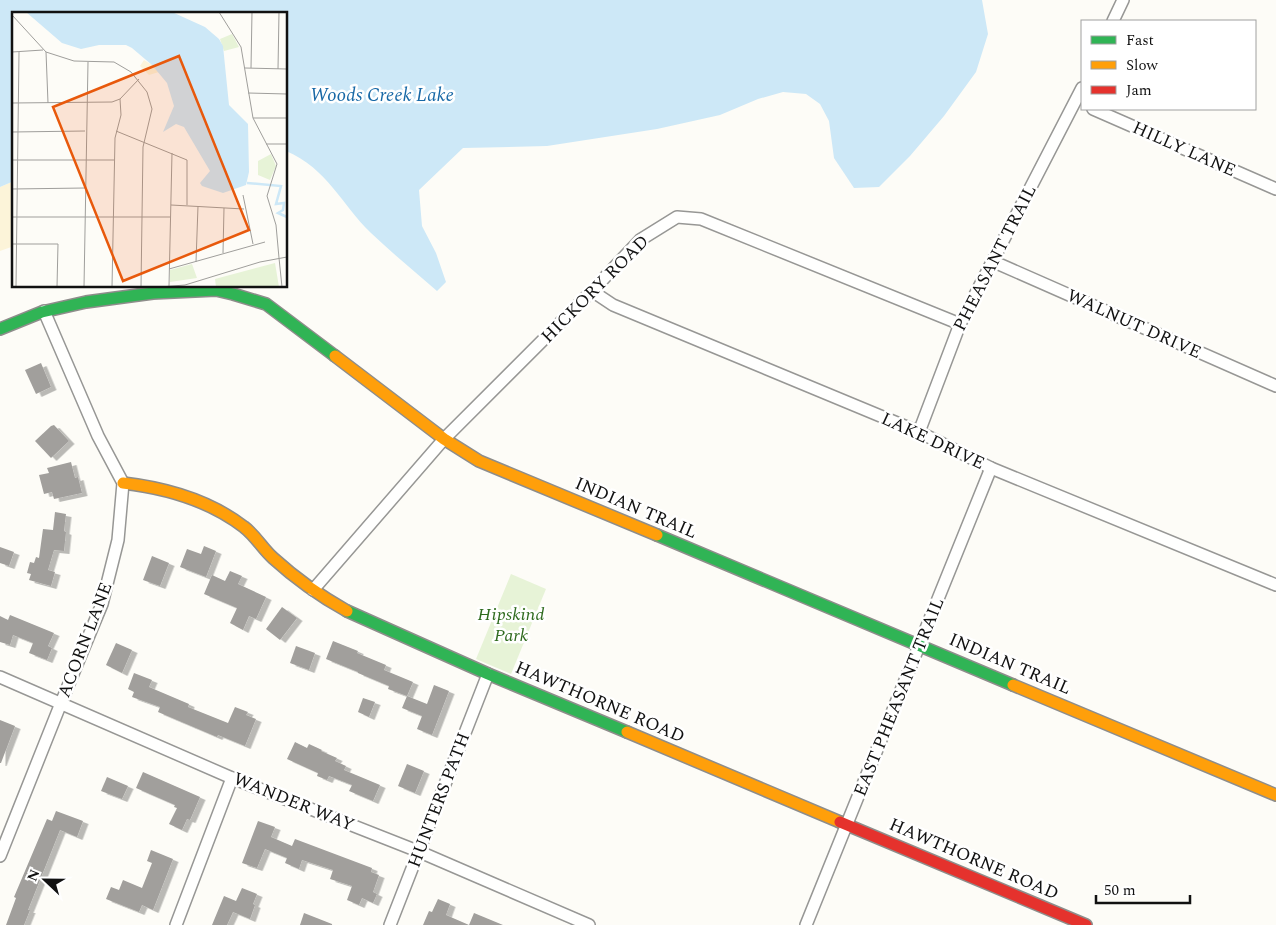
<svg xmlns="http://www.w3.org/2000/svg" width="1276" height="925" font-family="Spectral,serif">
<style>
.green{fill:#e7f3d7}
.sand{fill:#fcf4d9}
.water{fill:#cde8f7}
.building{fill:#a19f9c;filter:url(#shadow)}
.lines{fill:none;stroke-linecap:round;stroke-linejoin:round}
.street-casing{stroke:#979795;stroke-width:14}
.fast-casing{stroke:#8e8d8b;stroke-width:14}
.slow-casing{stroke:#8e8d8b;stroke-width:14}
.jam-casing{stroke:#8e8d8b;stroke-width:14}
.street{stroke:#fffffe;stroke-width:11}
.fast{stroke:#30b455;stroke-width:11}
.slow{stroke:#ff9f0a;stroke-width:11}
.jam{stroke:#e5322d;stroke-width:11}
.labels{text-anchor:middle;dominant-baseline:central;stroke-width:5;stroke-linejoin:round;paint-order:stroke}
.street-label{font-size:18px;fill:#111;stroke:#fff}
.park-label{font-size:18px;font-style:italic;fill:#2f6b1f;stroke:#fff}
.water-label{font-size:19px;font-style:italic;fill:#1768a6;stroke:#fff}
.inset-river{fill:none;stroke:#cde8f7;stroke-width:2.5}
.inset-road{fill:none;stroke:#9f9e9b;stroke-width:1}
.view{fill:#e8590c;fill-opacity:0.15;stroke:#e8590c;stroke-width:2.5}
.inset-edge{fill:none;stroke:#111;stroke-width:2.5}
</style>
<defs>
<filter id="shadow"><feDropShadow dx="5.5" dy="3" stdDeviation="0" flood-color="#0004"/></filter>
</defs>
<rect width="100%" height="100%" fill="#fdfcf7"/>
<!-- green -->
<polygon class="green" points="511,574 546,589 511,674 476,659"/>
<!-- sand -->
<polygon class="sand" points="14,181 14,246 0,251 0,187"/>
<!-- water -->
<path class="water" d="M0 0H982L988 34 976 72 944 116 910 156 879 187 854 188 834 158 829 121 820 104 806 94 783 92 758 99 720 115 657 129 547 146 463 148 419 190 422 226 436 253 446 282 437 291C415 272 392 253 371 233 341 204 328 169 286 151V14H14V181L0 187Z"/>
<!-- building -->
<g class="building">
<polygon points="41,363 51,387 36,394 25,370"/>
<polygon points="54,425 69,441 51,458 35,441 51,426"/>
<polygon points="71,462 75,478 78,477 82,493 54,499 52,492 44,494 39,475 49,473 47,468"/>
<polygon points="55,512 66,514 64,531 66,532 64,551 54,550 48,570 55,572 51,586 29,580 31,574 27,573 30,562 34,563 36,557 39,558 43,529 53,530"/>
<polygon points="204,546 216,551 206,577 180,567 187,549 201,554"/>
<polygon points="0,547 14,552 9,566 0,563"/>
<polygon points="152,556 169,563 160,586 143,580"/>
<polygon points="230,571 242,576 238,584 266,597 256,619 249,616 243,630 230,623 237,608 204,594 212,575 225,581"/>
<polygon points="282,607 297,618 280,640 266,629"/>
<polygon points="10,615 54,633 48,646 52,648 47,660 29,653 33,643 13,635 10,645 0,642 0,616 8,620"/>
<polygon points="333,641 358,651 357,653 386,665 384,670 413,682 407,696 388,689 389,686 358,673 358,672 326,659"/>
<polygon points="116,643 132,650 122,673 106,665"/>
<polygon points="296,646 315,653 309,670 290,663"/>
<polygon points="134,673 152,680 149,687 189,704 188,707 228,723 235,707 248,712 246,715 256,719 245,746 218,735 217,737 158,712 160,707 132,697 134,692 128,689"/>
<polygon points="434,685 449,691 432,735 417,729 422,716 402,708 407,696 427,704"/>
<polygon points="363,698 375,702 369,717 358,712"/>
<polygon points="0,720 15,726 1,763 0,763"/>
<polygon points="295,742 307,748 309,744 322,750 321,751 337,758 335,761 346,766 344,770 380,785 373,801 349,791 352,785 329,776 327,780 317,776 318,773 287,759"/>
<polygon points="407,764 424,771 415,793 398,786"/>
<polygon points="143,772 200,797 190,820 187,819 182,830 169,824 177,808 174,807 175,805 136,788"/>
<polygon points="107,777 128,786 122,799 101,791"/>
<polygon points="56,811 83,821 77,837 60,830 28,910 30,910 24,925 6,925 16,898 14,897 47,819 52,821"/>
<polygon points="258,821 275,827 271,837 292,846 295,839 372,868 371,872 379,875 373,892 377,894 373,903 362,898 359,905 347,900 352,886 330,879 333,870 302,860 299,869 285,863 287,858 265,849 257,868 242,863"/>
<polygon points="151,850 173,859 153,910 142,905 139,912 106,899 111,887 119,890 123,880 142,888 152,863 147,861"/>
<polygon points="242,888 257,894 253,904 255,905 250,919 233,912 227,925 212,925 224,896 236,901"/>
<polygon points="438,899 450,904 446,915 469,925 423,925 429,911 432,912"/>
<polygon points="304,913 332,924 332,925 300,925"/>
<polygon points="474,913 503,925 469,925"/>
</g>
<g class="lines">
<!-- street casing -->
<g class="street-casing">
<g id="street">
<polyline points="1113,21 1123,0"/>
<polyline points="1093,109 1276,189"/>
<polyline points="992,261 1276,386"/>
<polyline points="592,291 613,305 919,432 991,468 1276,585"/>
<polyline points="919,432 960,324 1082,88"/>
<polyline points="313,590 444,439 592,291 640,240 677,217 701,219 960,324"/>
<polyline points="0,677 232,778 420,852 589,925"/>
<polyline points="0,856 61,703 102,604 118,540 123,483 98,436 44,311"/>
<polyline points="176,925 232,778"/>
<polyline points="390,925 488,674"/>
<polyline points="806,925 991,468"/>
</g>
</g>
<!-- fast casing -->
<g class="fast-casing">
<g id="fast">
<polyline points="0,329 42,312 86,302 153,293 216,290 233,294 266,304 335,356"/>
<polyline points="657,535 1013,685"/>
<polyline points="347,611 488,674 627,732"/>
</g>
</g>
<!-- slow casing -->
<g class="slow-casing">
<g id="slow">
<polyline points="335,356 444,439 479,461 657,535"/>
<path d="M123 483C166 488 209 500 244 527 255 535 262 548 273 558 295 578 320 596 347 611"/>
<polyline points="1013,685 1276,795"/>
<polyline points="627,732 840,822"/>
</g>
</g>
<!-- jam casing -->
<g class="jam-casing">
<polyline id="jam" points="840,822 1086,925"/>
</g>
<!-- street -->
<use href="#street" class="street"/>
<!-- fast -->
<use href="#fast" class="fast"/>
<!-- slow -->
<use href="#slow" class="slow"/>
<!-- jam -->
<use href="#jam" class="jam"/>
</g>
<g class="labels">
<!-- street labels -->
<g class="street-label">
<text transform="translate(1184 149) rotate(24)">HILLY LANE</text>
<text transform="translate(995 258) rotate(-63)">PHEASANT TRAIL</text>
<text transform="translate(595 289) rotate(-45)">HICKORY ROAD</text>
<text transform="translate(1134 324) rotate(24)">WALNUT DRIVE</text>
<text transform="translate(933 441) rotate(25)">LAKE DRIVE</text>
<text transform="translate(636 508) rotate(23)">INDIAN TRAIL</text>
<text transform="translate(85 640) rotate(-69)">ACORN LANE</text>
<text transform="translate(1010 664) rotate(23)">INDIAN TRAIL</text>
<text transform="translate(899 697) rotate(-68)">EAST PHEASANT TRAIL</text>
<text transform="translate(600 702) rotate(23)">HAWTHORNE ROAD</text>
<text transform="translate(439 800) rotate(-69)">HUNTERS PATH</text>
<text transform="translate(294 802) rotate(22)">WANDER WAY</text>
<text transform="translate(974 859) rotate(23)">HAWTHORNE ROAD</text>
</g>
<!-- park labels -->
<g class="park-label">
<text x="511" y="614">Hipskind<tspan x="511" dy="21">Park</tspan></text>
</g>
<!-- water labels -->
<g class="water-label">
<text x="382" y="95">Woods Creek Lake</text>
</g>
</g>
<!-- overview -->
<g transform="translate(12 12)">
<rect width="275" height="275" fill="#fdfcf7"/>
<path d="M220 22 227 35 212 39 208 27ZM259 142 264 154 258 168 246 163V149ZM263 251 267 275H204L203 267ZM180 252 185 266 158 270V258Z" fill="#e7f3d7"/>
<path d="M132 48 140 53 147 60 137 63 128 54Z" fill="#fcf4d9"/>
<path d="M14 0H160L193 15 207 27 211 34 217 93 236 112 237 160 234 173 211 181 190 174 188 171 198 159 172 115 164 112 151 120 162 94 155 71 140 53 120 36 114 33H87L69 37 50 31Z" fill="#cde8f7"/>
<path class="inset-river" d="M235 171 269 174 264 192 272 191 271 198 266 201 275 205"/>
<path class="inset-road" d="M207 0 229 35 241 106 265 152 255 184 264 213 267 246M0 3 34 40 62 49 102 50 119 60 135 80 140 97 131 135 129 275M0 40 31 38M34 40 36 91M233 56 275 57M239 56 240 0M266 57 267 0M236 81 275 82M0 91 100 90 108 87 127 67M241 106H275M104 119 175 148V193M0 120 73 119M254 132H275M0 148H102M0 177 73 176M231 183 241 232M159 193 232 197M0 205H158M0 232H46L45 275M211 241 212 196M267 246 270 275M184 250 186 194M157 257 253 230M157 274 160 141M4 275 7 40M72 275 76 50M100 275 103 126 109 103 108 87M148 275 173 273 248 250 275 245"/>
<path class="view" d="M167 44 237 218 111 269 41 95Z"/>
<rect width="275" height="275" class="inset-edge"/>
</g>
<!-- legend -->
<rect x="1081" y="20" width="175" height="90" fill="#ffffff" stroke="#a0a0a0"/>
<rect x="1091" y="36" width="25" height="8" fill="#30b455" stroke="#a0a0a0"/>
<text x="1126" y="45" font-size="15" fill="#111111">Fast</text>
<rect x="1091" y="61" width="25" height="8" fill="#ff9f0a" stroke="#a0a0a0"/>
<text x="1126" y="70" font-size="15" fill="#111111">Slow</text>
<rect x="1091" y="86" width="25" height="8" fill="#e5322d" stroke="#a0a0a0"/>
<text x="1126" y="95" font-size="15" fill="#111111">Jam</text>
<!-- north arrow -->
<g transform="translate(45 880) rotate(292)" stroke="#ffffff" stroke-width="4" paint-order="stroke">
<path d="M0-4L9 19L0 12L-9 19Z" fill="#111111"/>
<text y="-8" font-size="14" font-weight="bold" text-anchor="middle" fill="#111111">N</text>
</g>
<!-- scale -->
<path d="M1096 895v8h94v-8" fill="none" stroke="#111111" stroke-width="2.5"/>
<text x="1104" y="895" font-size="15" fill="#111111" stroke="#ffffff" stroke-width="4" paint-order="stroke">50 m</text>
</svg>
